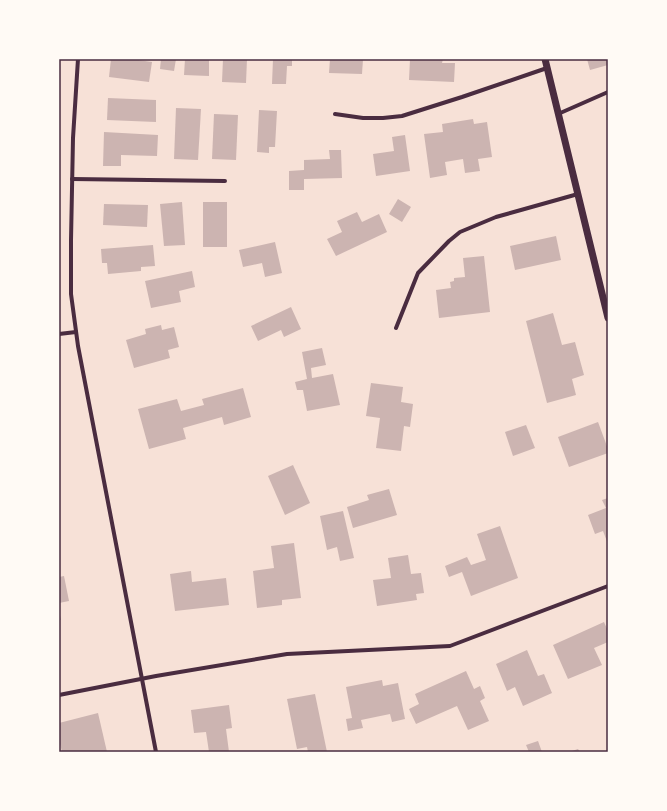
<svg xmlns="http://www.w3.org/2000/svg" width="667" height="811" font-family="Literata,serif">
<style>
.building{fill:#ccb4b1}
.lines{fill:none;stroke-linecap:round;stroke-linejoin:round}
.minor{stroke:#4a2c40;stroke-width:4}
.tertiary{stroke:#4a2c40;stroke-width:7}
.neatline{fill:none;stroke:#4a2c40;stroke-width:1.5}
</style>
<rect width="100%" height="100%" fill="#f7e1d7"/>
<!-- building -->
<g class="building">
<polygon points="111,59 131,59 152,62 149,82 109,77"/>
<polygon points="161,59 176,59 174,71 160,69"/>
<polygon points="185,59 209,59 209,76 184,75"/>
<polygon points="223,59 247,59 246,83 222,82"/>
<polygon points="273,59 292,59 292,66 287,66 286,84 272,84"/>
<polygon points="330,59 363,59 362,74 329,73"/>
<polygon points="410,59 443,59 442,63 455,63 454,82 409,80"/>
<polygon points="587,59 608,59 608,65 590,70"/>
<polygon points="108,98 156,100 156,122 107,120"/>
<polygon points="176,108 201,109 198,160 174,159"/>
<polygon points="259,110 277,111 275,147 269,147 269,153 257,152"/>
<polygon points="214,114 238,115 236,160 212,159"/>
<polygon points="473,119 474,124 487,122 492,157 478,159 480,171 465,173 463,159 445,162 447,175 430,178 424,134 443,132 442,124"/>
<polygon points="104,132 158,135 157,156 121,155 121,166 103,166"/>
<polygon points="405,135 410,171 376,176 373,154 394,151 392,137"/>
<polygon points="329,150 341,150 342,178 304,179 304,190 289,190 289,171 304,170 304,160 330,159"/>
<polygon points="398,199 411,207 402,222 389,214"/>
<polygon points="182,202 185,245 164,246 160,204"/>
<rect x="203" y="202" width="24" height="45"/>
<polygon points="104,204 148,205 147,227 103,225"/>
<polygon points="357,212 362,222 379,214 387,232 336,256 327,239 342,232 337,221"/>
<polygon points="556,236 561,260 515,270 510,246"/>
<polygon points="275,242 282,273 265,277 262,263 243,267 239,250"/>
<polygon points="153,245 155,266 141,267 141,271 108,274 107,263 102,263 101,249"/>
<polygon points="484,256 490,312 439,318 436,290 451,288 450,282 454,281 454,278 465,277 463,258"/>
<polygon points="192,271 195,287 179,291 181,302 151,308 145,281"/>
<polygon points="291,307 301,329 284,337 281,330 258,341 251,326"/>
<polygon points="553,313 562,345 575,342 584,375 572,379 576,395 547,403 526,321"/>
<polygon points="161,325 162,330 174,327 179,347 168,350 170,358 134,368 126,340 146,334 145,329"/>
<polygon points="322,348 326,365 311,368 312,378 333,374 340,405 307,411 303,390 297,390 295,382 307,379 302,352"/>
<polygon points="371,383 403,387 401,402 413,404 410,427 404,426 401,451 376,448 380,418 366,416"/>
<polygon points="243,388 251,417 224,425 222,417 183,428 186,439 149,449 138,409 177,399 181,411 204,405 202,399"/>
<polygon points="598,422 608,449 608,453 569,467 558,437"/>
<polygon points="526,425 535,448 513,456 505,432"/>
<polygon points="293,465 310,503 285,515 268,476"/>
<polygon points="389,489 397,515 353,528 347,507 369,500 367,495"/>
<polygon points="608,498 608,544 603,531 595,534 588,515 606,508 602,500"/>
<polygon points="343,511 354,558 340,561 337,547 327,550 320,516"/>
<polygon points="500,526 518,578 471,596 462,572 449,577 445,566 467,557 471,565 486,560 477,534"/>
<polygon points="294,543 301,598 282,600 282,605 257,608 253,571 274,568 271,546"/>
<polygon points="408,555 411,574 421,573 424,593 416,594 417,600 377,606 373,580 391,578 388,558"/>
<polygon points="191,571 192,582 226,578 229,605 175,611 170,574"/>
<polygon points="64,576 69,601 59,603 59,577"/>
<polygon points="59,611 61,620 59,620"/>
<polygon points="604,622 608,631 608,642 594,648 602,665 568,679 553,645"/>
<polygon points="527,650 538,676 544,674 552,693 523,706 515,687 507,691 496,664"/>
<polygon points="466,671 474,689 480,686 485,698 480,701 489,721 468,730 457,706 416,724 409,709 419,704 415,694"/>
<polygon points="382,680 383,686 398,683 405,719 392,722 390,714 361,720 363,728 348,731 346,719 352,718 346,687"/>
<polygon points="315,694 327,752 308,752 307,747 297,749 287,699"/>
<polygon points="229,705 232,728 226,729 229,752 209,752 206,732 194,733 191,710"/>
<polygon points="98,713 107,752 62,752 59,740 59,723"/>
<polygon points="538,741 542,752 529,752 526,745"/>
<polygon points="578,749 580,752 569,752"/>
</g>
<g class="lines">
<!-- minor -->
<g class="minor">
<polyline points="78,59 73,138 71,240 71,294 78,346 156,752"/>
<polyline points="335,114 363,118 383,118 402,116 462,97 547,68"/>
<polyline points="558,114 608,92"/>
<polyline points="72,179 225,181"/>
<polyline points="396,328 418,273 449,241 460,232 496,217 578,194"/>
<polyline points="59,334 76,332"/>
<polyline points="59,695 156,676 287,654 450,646 608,586"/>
</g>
<!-- tertiary -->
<polyline class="tertiary" points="545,59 608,318"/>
</g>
<!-- border -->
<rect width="667" height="811" fill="none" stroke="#fffaf5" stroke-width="120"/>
<rect x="60" y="60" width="547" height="691" class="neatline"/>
</svg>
